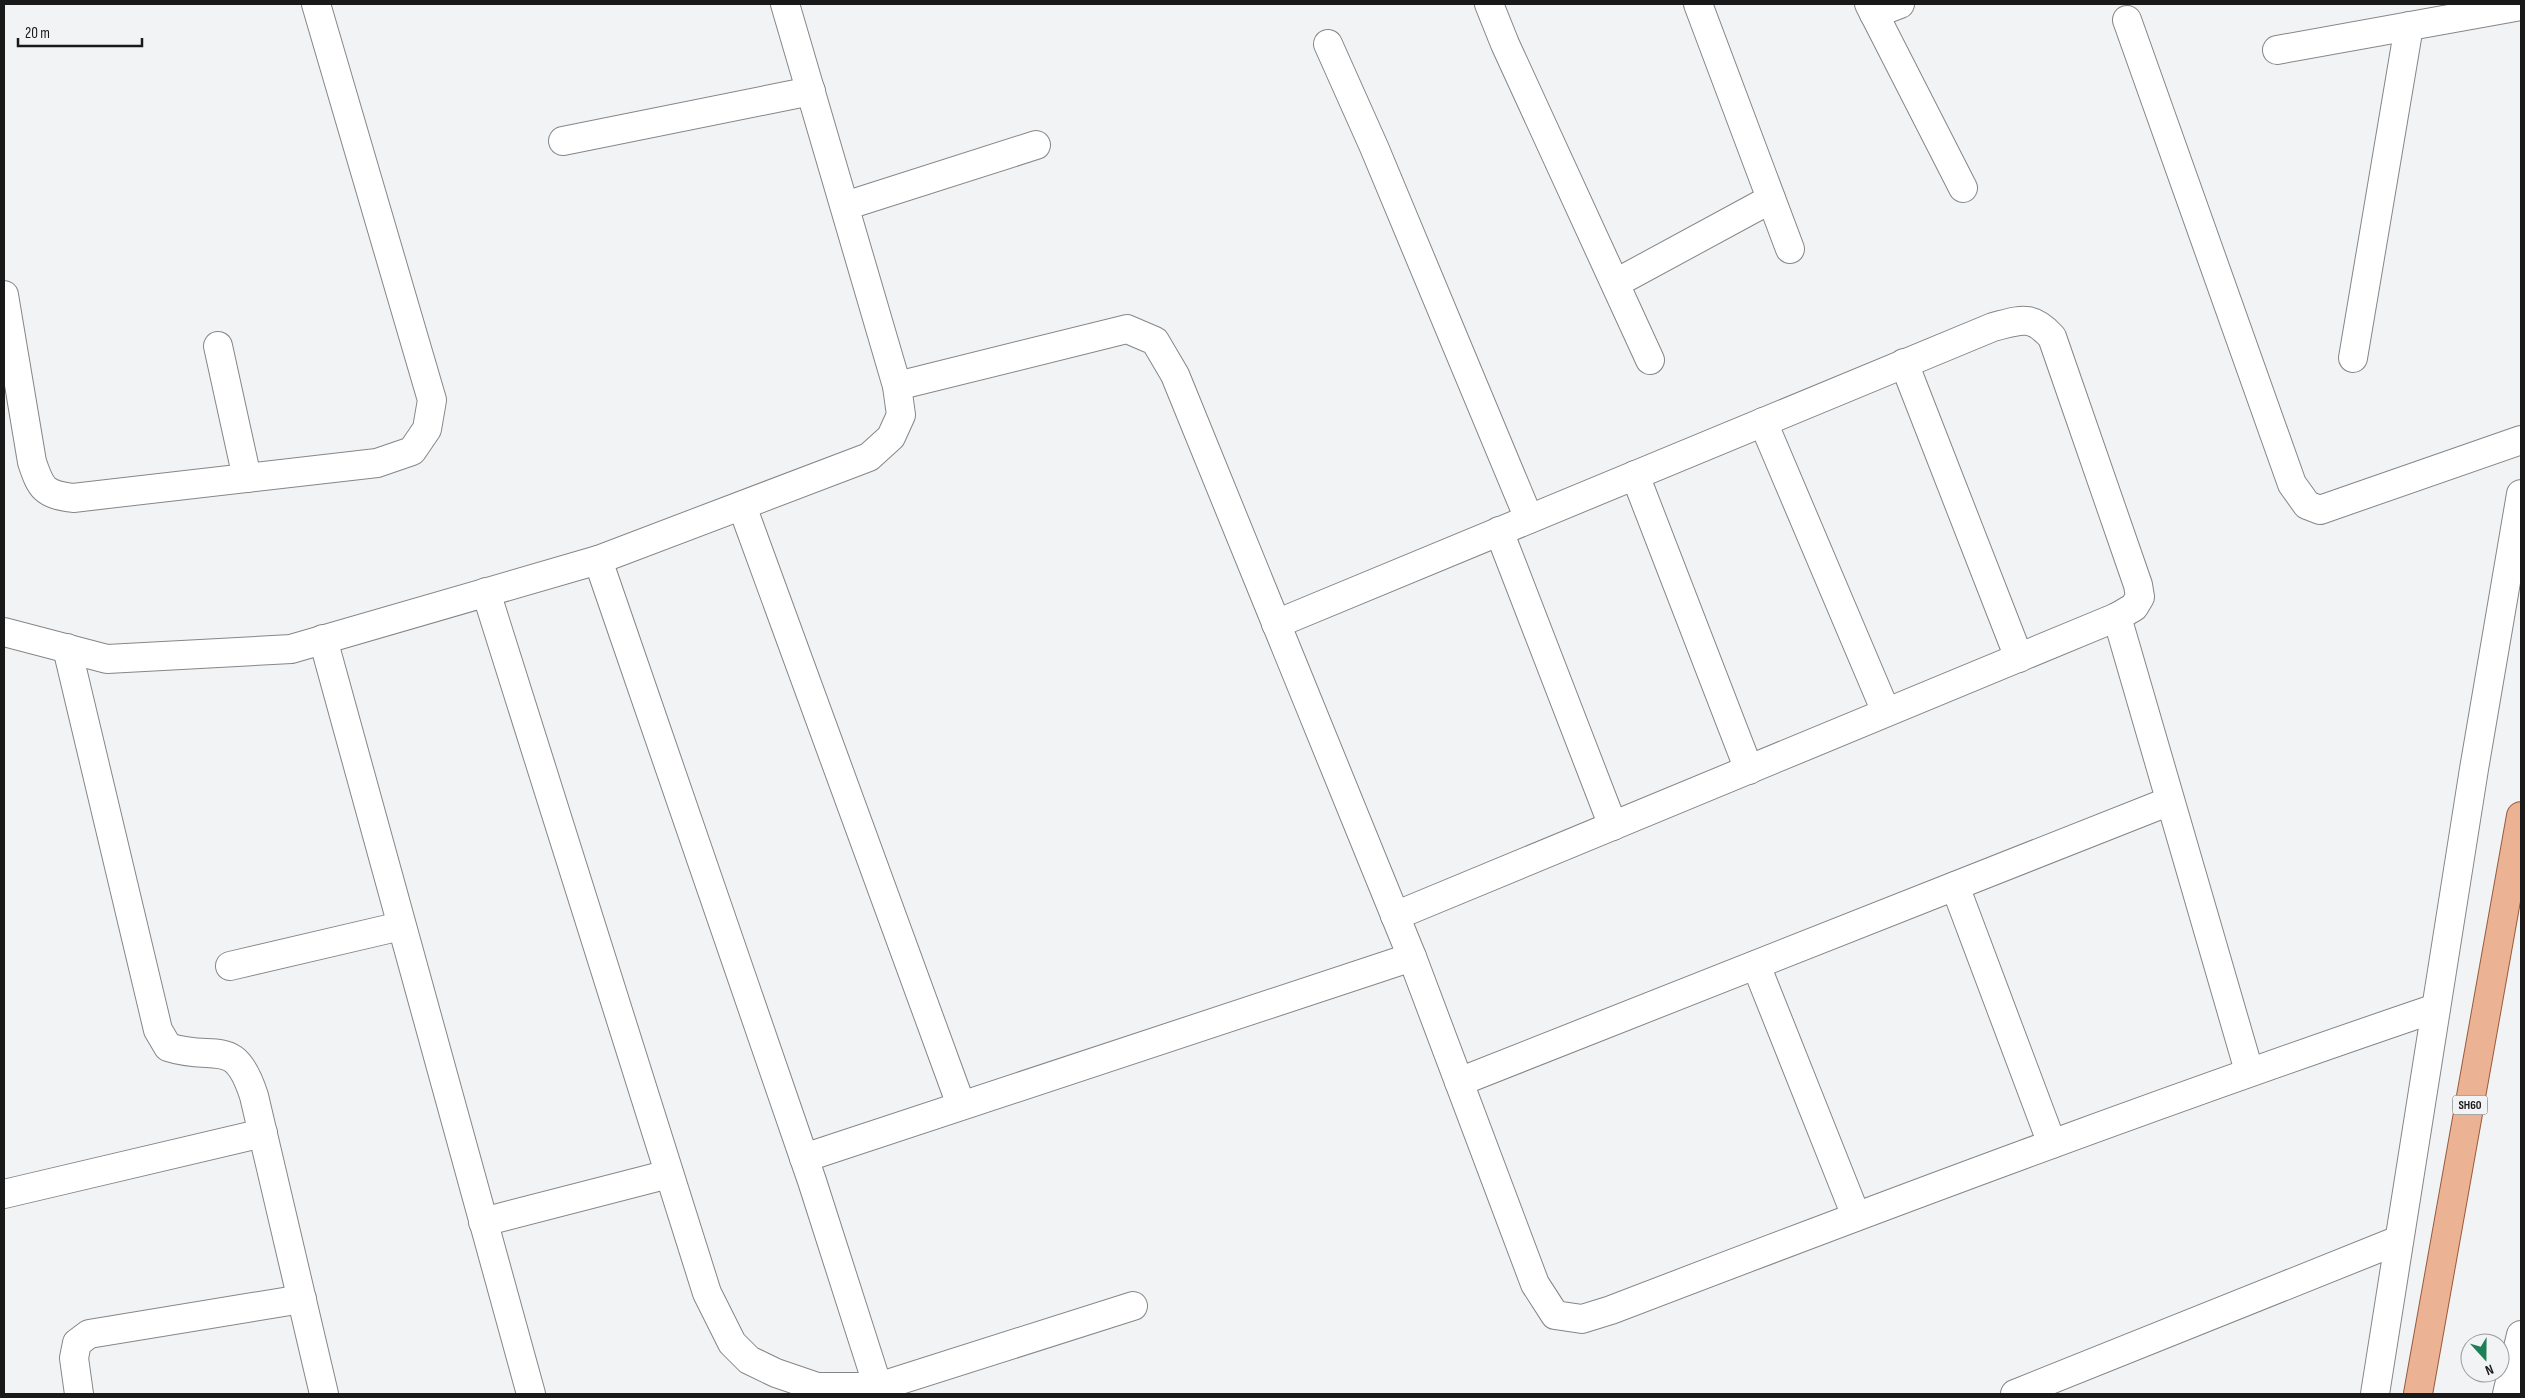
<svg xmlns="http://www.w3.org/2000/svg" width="2525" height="1398" font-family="'Sofia Sans Condensed',sans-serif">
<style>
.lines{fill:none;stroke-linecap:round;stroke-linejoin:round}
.minor-casing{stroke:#858688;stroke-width:30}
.major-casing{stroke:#985b3b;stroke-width:30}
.minor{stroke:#fff;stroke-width:28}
.major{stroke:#ebb294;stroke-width:28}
.labels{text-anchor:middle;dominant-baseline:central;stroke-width:4.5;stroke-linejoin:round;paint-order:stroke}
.shield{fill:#f2f3f5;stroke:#5a5a5c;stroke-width:1}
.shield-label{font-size:12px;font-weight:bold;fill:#19191a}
</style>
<rect width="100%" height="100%" fill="#f2f3f5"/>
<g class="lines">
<!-- minor casing -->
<g class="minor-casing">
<g id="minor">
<polyline points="1489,4 1505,44 1650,360"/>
<polyline points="1698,4 1790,249"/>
<polyline points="1869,4 1963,188"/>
<polyline points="1874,14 1900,4"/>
<polyline points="2127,20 2292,484 2307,505 2320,510 2521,440"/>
<polyline points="1328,44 1374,147 1529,519"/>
<polyline points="2277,50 2521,6"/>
<polyline points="563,141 811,91"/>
<polyline points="845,206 1036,145"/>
<polyline points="1616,283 1771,199"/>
<path d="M4 295 32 462C41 489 44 494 73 498L377 463 412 451 427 429 432 400 316 4"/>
<polyline points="218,346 247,478"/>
<polyline points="2353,358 2409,26"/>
<polyline points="1904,363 2019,658"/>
<path d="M897 386 1127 329 1155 341 1175 375 1412 957 1535 1284 1555 1315 1582 1319 1611 1310C1885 1205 2159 1102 2436 1008"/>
<polyline points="1763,422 1886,712"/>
<polyline points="1635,475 1749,770"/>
<polyline points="742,506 961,1105"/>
<polyline points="1499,531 1613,826"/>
<polyline points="598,560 812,1181 878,1387"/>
<polyline points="486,592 707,1293 732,1343 749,1360 776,1373 817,1387 878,1387 1133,1306"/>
<polyline points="2117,617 2249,1071"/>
<path d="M1276 624 1993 327C2021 320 2031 314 2052 337L2138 585 2140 597 2134 607 2117 617 1395 916"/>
<polyline points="4,632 107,659 291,649 598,560 869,457 891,437 901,415 897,386 785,4"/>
<polyline points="323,639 531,1394"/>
<path d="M67 648 158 1030 168 1047C216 1063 234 1034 254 1096L324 1394"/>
<polyline points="1955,886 2052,1144"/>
<polyline points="1756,965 1856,1216"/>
<polyline points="230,966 401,926"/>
<polyline points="1459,1082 2170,801"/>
<polyline points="804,1158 1412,957"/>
<polyline points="4,1194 263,1133"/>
<polyline points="483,1222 669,1174"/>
<polyline points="79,1394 74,1358 77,1343 89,1334 302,1299"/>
<polyline points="2015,1394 2399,1240"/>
<polyline points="2375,1394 2474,769 2521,494"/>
<polyline points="2507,1394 2521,1335"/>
</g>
</g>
<!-- major casing -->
<g class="major-casing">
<polyline id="major" points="2418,1394 2521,816"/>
</g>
<!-- minor -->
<use href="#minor" class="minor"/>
<!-- major -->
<use href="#major" class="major"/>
</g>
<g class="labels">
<!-- shield labels -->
<rect class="shield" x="2452.5" y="1095.5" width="35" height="19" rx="4"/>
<g class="shield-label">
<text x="2470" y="1105">SH60</text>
</g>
</g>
<!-- border -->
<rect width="2525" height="1398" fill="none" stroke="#19191a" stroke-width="10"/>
<!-- north arrow -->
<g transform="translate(2485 1358) rotate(159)"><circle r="24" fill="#f2f3f5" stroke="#9b9c9d"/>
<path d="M0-4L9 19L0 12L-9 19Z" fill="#1e7f58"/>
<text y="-8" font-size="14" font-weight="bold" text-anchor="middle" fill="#19191a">N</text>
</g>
<!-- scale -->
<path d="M18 38v8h124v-8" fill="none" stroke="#19191a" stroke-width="2.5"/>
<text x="25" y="38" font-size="15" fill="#19191a" stroke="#f2f3f5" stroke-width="4" paint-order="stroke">20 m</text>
</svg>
